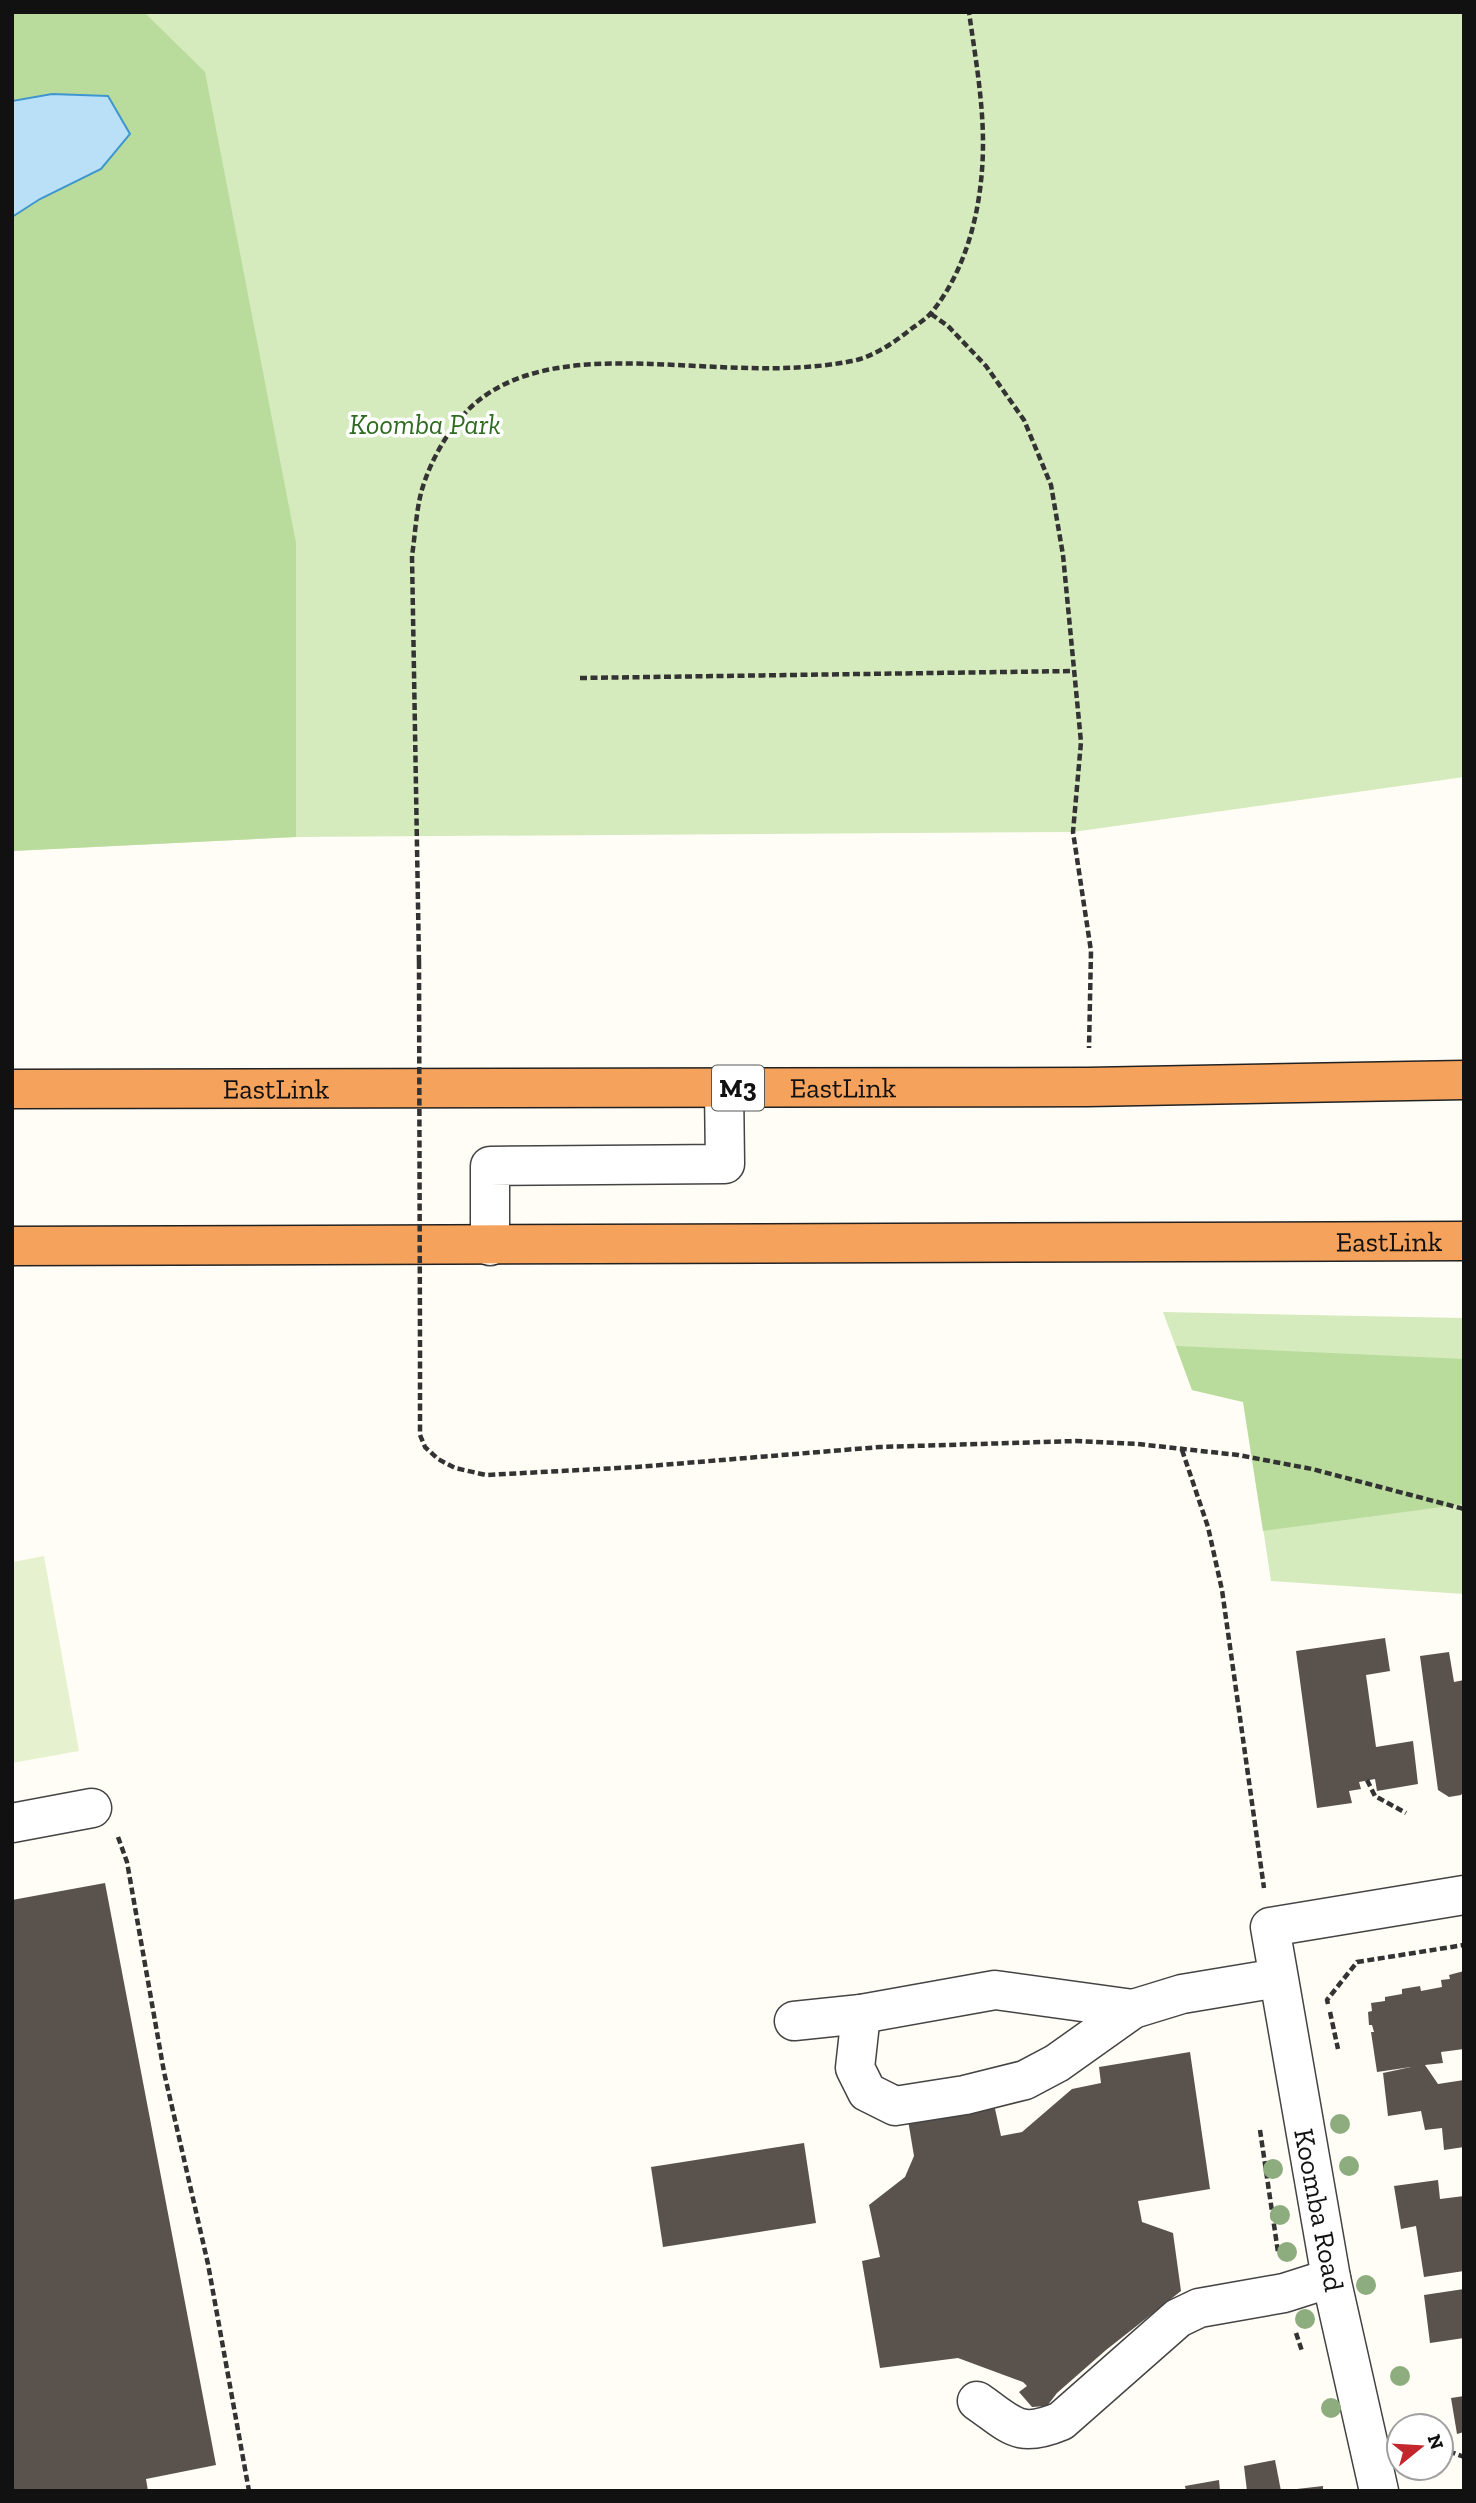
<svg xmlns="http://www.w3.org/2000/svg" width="1476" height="2503" font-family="'Zilla Slab',serif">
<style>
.green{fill:#d5ebbd}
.forest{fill:#b9dc9c}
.pitch{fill:#e6f2cf}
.water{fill:#b9e0f7;stroke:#3f96cf;stroke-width:2}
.building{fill:#5a524d}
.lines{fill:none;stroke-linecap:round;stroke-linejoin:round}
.minor-casing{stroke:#444;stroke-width:41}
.highway-casing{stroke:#222;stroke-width:41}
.path{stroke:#333;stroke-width:4.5;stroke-dasharray:7 3.5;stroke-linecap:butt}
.minor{stroke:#fff;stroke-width:38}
.highway{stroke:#f5a25d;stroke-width:38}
.path-bridge{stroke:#333;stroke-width:4.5;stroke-dasharray:7 3.5;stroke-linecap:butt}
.tree{fill:#8dad7f}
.labels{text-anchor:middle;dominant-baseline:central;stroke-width:7;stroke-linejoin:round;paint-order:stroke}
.shield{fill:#fff;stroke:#585858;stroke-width:2}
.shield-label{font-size:26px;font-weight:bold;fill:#111}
.park-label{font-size:28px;font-style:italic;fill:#2f6b1f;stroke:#fff}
.street-label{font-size:28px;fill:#111;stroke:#fff}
</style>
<rect width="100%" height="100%" fill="#fffdf5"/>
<!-- green -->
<g class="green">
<polygon points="12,12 1464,12 1464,777 1073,832 296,837 12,851"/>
<polygon points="1163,1312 1464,1318 1464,1594 1271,1581 1244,1402 1192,1390"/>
</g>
<!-- forest -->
<g class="forest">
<polygon points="12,12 144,12 205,72 296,543 296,837 12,851"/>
<polygon points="1176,1346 1464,1359 1464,1504 1263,1531 1243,1402 1192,1390"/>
</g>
<!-- pitch -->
<polygon class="pitch" points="44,1556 79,1751 12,1763 12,1562"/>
<!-- water -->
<polygon class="water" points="52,94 108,96 130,134 101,169 40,199 12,217 12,101"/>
<!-- building -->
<g class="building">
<polygon points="1385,1638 1390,1671 1366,1675 1376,1747 1413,1741 1418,1784 1377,1791 1375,1779 1359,1782 1361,1789 1349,1791 1352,1803 1317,1808 1296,1651"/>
<polygon points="1449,1652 1454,1682 1464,1680 1464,1791 1461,1795 1449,1797 1438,1790 1420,1656"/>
<polygon points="105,1883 216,2465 146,2479 148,2491 12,2491 12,1900"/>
<polygon points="1464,1971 1464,2049 1441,2052 1443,2063 1425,2065 1438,2084 1464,2080 1464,2147 1444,2150 1442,2128 1425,2130 1421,2111 1388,2116 1383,2073 1411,2067 1377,2072 1371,2032 1374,2032 1372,2025 1369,2025 1368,2012 1372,2011 1371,2003 1385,2001 1385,1997 1402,1994 1402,1989 1420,1986 1421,1991 1442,1987 1441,1980 1450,1979 1449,1975"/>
<polygon points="1190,2052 1210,2189 1138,2201 1142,2222 1173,2233 1181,2291 1106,2350 1057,2393 1047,2406 1032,2407 1019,2392 1027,2386 1023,2382 958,2358 880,2368 862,2261 880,2257 869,2205 905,2177 914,2156 905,2102 990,2086 1001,2136 1022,2132 1072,2089 1101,2083 1099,2067"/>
<polygon points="804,2143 816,2223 663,2247 651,2167"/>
<polygon points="1438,2180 1440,2199 1464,2196 1464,2271 1424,2277 1416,2226 1401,2229 1394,2186"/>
<polygon points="1464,2289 1464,2338 1430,2343 1424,2295"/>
<polygon points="1464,2396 1464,2432 1457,2434 1451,2398"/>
<polygon points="1275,2460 1281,2491 1247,2491 1244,2466"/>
<polygon points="1219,2480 1220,2491 1186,2491 1185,2486"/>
<polygon points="1323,2486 1323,2491 1298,2491 1297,2489"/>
</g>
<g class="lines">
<!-- minor casing -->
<g class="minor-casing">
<g id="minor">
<polyline points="490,1246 490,1166 725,1164 724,1088"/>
<polyline points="12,1823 92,1808"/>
<polyline points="861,2014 855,2068 867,2092 895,2106 965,2095 1025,2080 1057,2063 1133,2009 1182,1994 1278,1978"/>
<polyline points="794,2021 861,2014 995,1990 1133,2009"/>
<path d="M977 2401C1012 2425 1018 2439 1061 2421L1178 2318 1199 2308 1284 2293 1331 2278"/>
<polyline points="1379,2491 1331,2278 1270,1927 1464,1895"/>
</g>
</g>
<!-- highway casing -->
<g class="highway-casing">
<g id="highway">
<path id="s1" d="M12 1089 1088 1087 1464 1080"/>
<path id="s2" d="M12 1246 1464 1241"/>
</g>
</g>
<!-- path -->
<g class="path">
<polyline points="931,314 948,326 986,366 1024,420 1051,485 1063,555 1081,742 1073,832 1091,951 1089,1048"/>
<polyline points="580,678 1073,671"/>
<path d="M419 962 412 556C415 536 416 513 421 493 429 463 448 429 471 407 518 363 591 362 651 364 717 366 787 374 852 361 873 357 895 342 911 329 918 324 926 319 932 312 969 266 983 202 983 143 983 100 975 55 969 12"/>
<polyline points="420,1351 420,1435 425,1447 438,1459 455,1468 486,1475 637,1467 880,1447 1076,1441 1138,1444 1238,1455 1312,1469 1464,1509"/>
<polyline points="1182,1450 1208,1527 1222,1590 1264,1888"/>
<polyline points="1367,1780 1375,1796 1406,1813"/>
<polyline points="118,1837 127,1862 164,2072 208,2264 249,2491"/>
<polyline points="1328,2004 1327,2000 1357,1962 1464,1945"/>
<polyline points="1330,2012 1338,2049"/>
<polyline points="1260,2130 1278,2252"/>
<polyline points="1296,2333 1302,2351"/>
<polyline points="1437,2420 1439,2426"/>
<polyline points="1441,2432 1448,2451 1464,2457"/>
</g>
<!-- minor -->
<use href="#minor" class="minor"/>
<!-- highway -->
<use href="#highway" class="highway"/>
<!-- path-bridge -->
<polyline class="path-bridge" points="419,962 420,1351"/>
</g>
<!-- trees -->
<g class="tree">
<circle cx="1340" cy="2124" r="10"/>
<circle cx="1349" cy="2166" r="10"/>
<circle cx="1273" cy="2169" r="10"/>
<circle cx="1280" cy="2215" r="10"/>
<circle cx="1287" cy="2252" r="10"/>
<circle cx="1366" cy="2285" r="10"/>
<circle cx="1305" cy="2319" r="10"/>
<circle cx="1400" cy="2376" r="10"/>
<circle cx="1331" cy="2408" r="10"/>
</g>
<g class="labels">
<!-- shield labels -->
<rect class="shield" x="712" y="1065.5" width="52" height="45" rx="5"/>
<g class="shield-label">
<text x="738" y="1088">M3</text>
</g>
<!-- park labels -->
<g class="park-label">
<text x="425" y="424">Koomba Park</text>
</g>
<!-- street labels -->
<g class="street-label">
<text stroke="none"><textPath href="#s1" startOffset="831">EastLink</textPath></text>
<text stroke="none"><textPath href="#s1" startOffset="264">EastLink</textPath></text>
<text stroke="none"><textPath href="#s2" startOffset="1377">EastLink</textPath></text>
<text transform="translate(1319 2210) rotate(79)">Koomba Road</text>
</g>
</g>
<!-- border -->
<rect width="1476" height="2503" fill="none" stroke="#111111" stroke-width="28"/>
<!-- north arrow -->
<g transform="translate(1420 2447) rotate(72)"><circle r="33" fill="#ffffff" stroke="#a0a0a0" stroke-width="2"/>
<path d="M0-5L12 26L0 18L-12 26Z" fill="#c4262e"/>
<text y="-10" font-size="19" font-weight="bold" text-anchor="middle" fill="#111111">N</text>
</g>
</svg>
